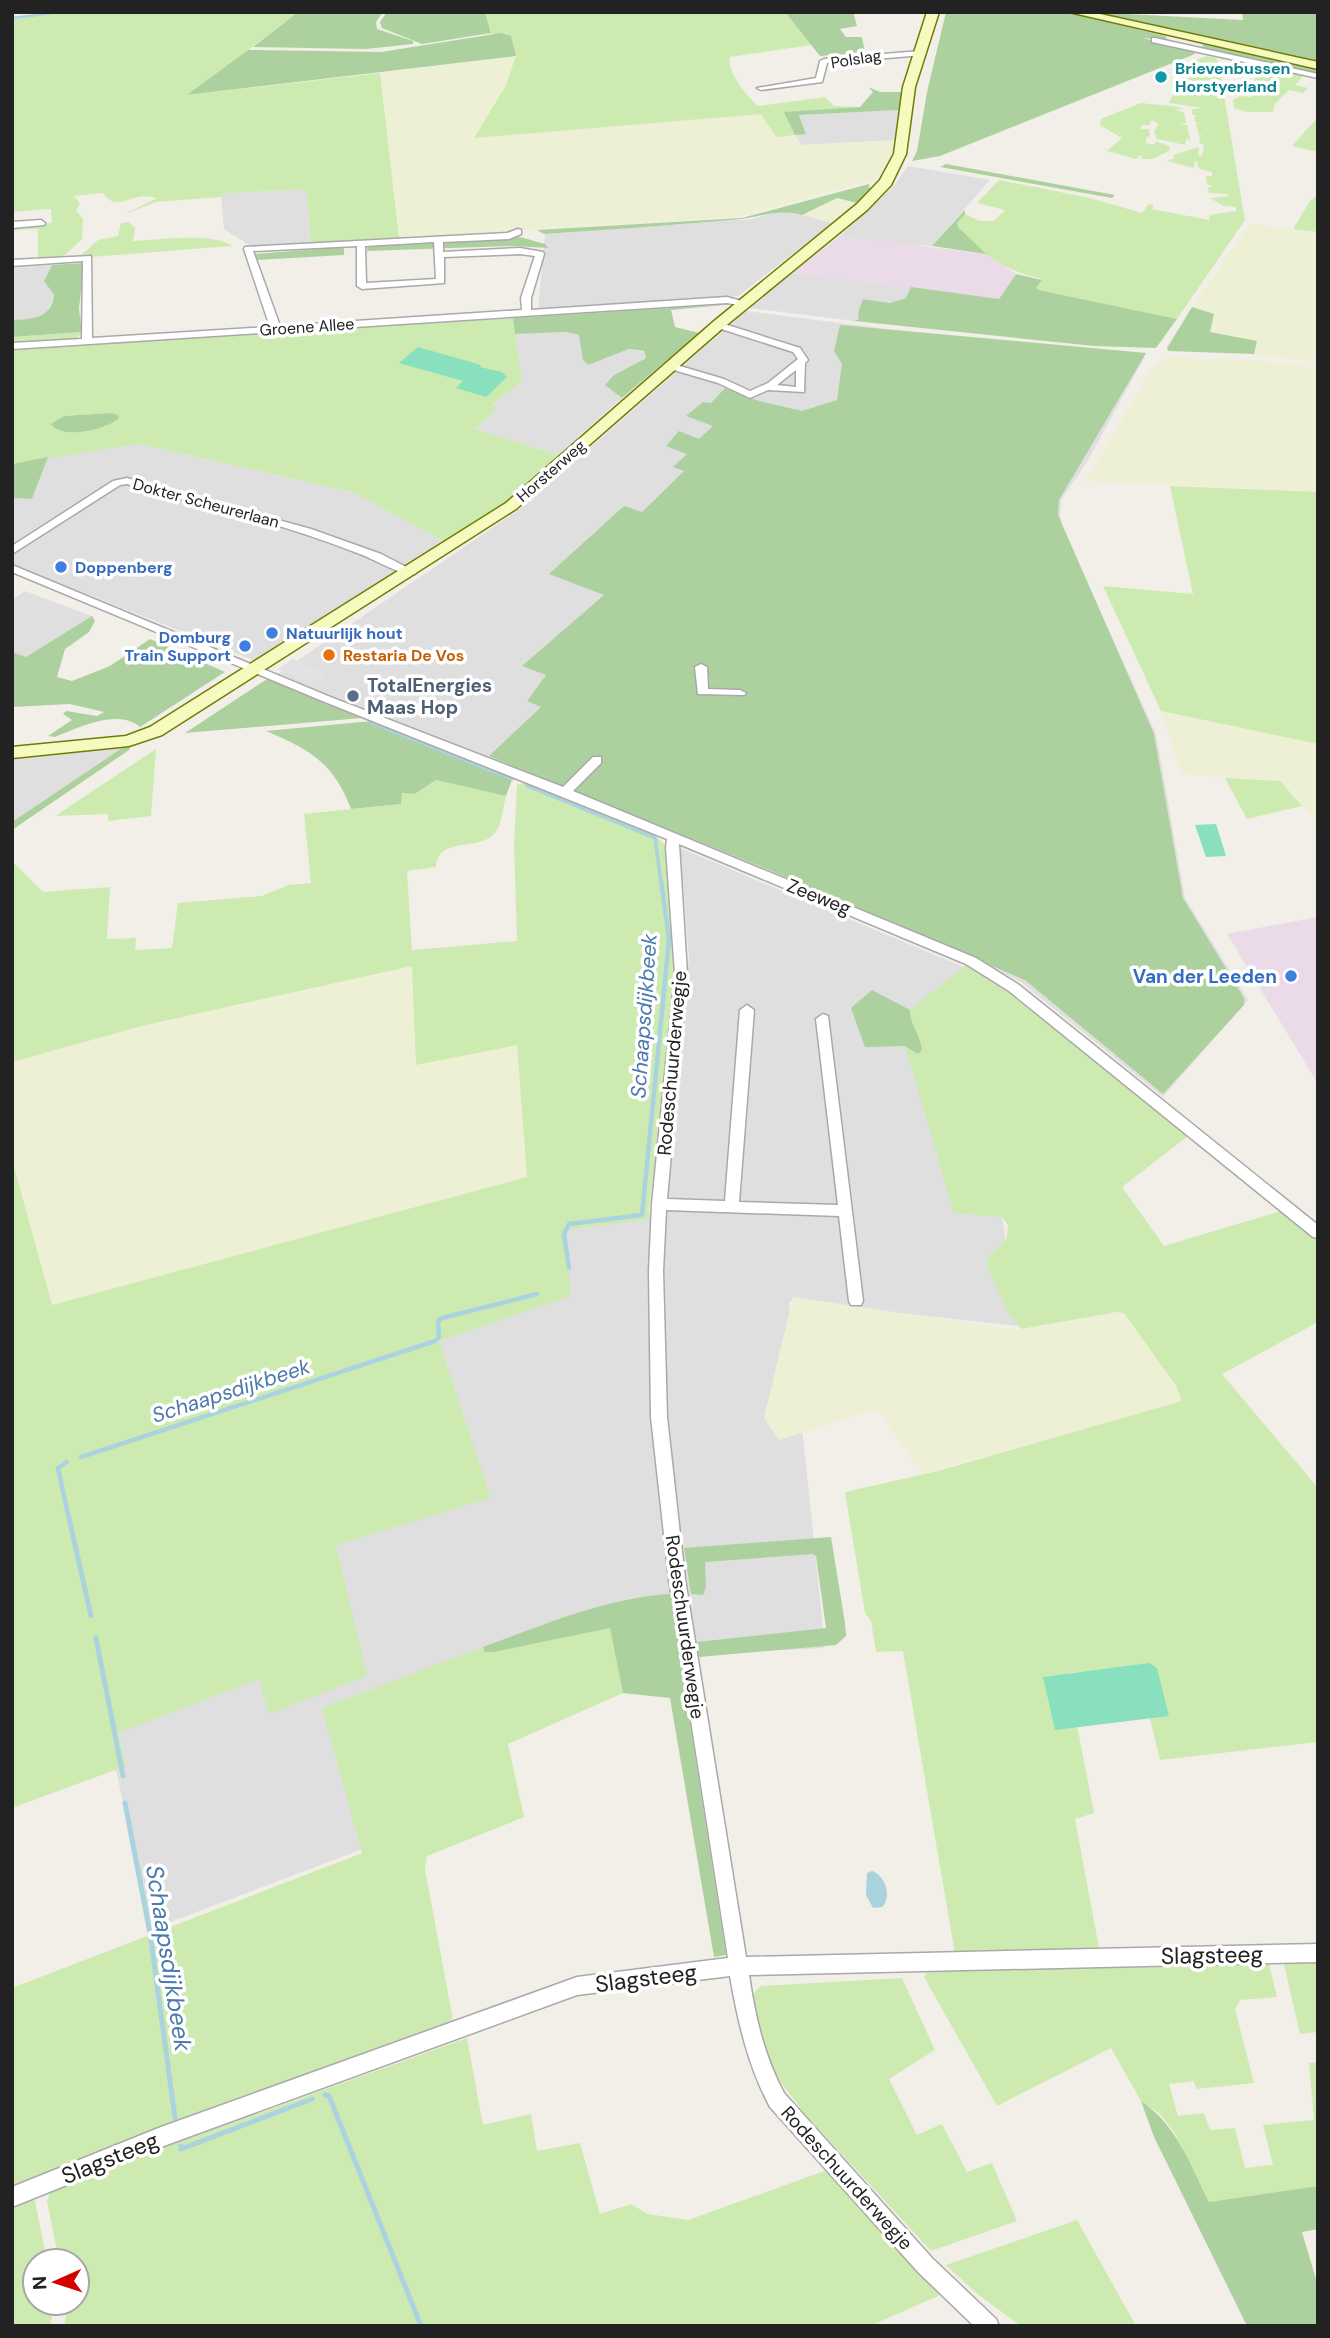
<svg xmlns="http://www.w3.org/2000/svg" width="1330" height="2338" font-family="'DM Sans',sans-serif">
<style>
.residential{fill:#e0dfdf}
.industrial{fill:#ebdbe8}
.farmland{fill:#eef0d5}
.grass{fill:#cdebb0;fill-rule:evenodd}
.forest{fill:#add19e}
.pitch{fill:#88e0be}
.parking{fill:#e2e2e2}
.water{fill:#aad3df}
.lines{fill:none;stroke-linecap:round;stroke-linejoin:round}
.stream-far3{stroke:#aad3df;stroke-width:2.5}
.stream-far2{stroke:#aad3df;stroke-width:3.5}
.stream-far1{stroke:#aad3df;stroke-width:4.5}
.stream{stroke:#aad3df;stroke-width:5}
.street-casing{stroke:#a9a9a9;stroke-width:3}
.secondary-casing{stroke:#707d05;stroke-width:3}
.street{fill:#fff;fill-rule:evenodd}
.secondary{fill:#f7fabf;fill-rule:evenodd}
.culture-dot{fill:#0f9aa8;stroke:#fff;stroke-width:2.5}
.shop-dot{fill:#3f7fe0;stroke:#fff;stroke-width:2.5}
.food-dot{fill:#e8710a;stroke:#fff;stroke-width:2.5}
.service-dot{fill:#5c6f8a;stroke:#fff;stroke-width:2.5}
.labels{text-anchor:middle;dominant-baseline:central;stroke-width:7;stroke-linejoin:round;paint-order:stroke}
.far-street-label{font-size:16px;fill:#222;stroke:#fff}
.far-culture-label{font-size:16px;font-weight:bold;fill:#0d838f;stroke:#fff;text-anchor:start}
.far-shop-label{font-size:16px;font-weight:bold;fill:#366cbe;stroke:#fff;text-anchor:start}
.far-food-label{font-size:16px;font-weight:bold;fill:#c56008;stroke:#fff;text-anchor:start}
.service-label{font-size:19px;font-weight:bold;fill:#4e5e75;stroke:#fff;text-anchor:start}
.street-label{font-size:19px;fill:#222;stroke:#fff}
.shop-label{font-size:19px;font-weight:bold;fill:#366cbe;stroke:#fff;text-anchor:end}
.water-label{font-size:21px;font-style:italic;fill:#4a7aab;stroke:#fff}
.near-street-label{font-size:23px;fill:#222;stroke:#fff}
.near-water-label{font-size:24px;font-style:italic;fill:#4a7aab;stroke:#fff}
</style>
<rect width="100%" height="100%" fill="#f2efe9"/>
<!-- residential -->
<g class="residential">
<polygon points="900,110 899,140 801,145 795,135 806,133 799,117 801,115"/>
<polygon points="908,166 990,180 932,246 878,243 840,236 893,187"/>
<polygon points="306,189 311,243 252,247 224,229 221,194"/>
<polygon points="786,210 834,222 738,296 538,311 545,234 752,219"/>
<polygon points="52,265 44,281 54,295 47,313 32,319 12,320 12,268"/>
<polygon points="792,273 911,287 907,298 890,303 863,299 859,319 854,321 749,308"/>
<polygon points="746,311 942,336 1145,356 1087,462 1061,500 1060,515 1064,531 1156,734 1185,898 1248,1000 1163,1097 1021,982 897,918 278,674 520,509"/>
<polygon points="565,332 579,335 588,365 629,349 644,352 646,358 614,375 606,385 622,398 558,455 475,429 498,408 491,406 522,381 515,334"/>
<polygon points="139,444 352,492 446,542 258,662 12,564 12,498 32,499 48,457"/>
<polygon points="25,591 92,616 26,658 12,652 12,600"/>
<polygon points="122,748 12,822 12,759"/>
<polygon points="680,848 966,968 1018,1326 789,1301 825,1648 663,1656 514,1734 384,1841 152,1929 101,1705 429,1326 558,1223 666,1210 689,958"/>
</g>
<!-- industrial -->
<g class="industrial">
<polygon points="840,236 986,254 1016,274 999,299 792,273"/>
<polygon points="1318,917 1318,1084 1227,934"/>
</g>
<!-- farmland -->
<g class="farmland">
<polygon points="516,56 505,87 475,138 761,114 776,137 795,135 801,145 899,140 878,179 737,217 399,238 380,73"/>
<polygon points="837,198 857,203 836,224 802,215"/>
<polygon points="1250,224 1318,232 1318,362 1254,354 1256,341 1210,332 1214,314 1192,307"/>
<polygon points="1166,357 1262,361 1318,368 1318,492 1086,481 1151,370"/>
<polygon points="1161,711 1318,744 1318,822 1279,781 1181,774"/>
<polygon points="412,966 517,1044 527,1177 52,1305 12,1159 12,1062 146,1025"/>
<polygon points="793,1297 1016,1330 1117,1312 1124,1313 1176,1386 1183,1401 923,1474 877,1409 779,1440 764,1418"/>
</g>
<!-- grass -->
<g class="grass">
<path d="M64 12H298L189 95 380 73 399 238 311 243 306 189 222 194 221 197 156 202 123 215 157 198C152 197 145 196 139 197 124 199 115 210 103 193L74 196 80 204 76 210 83 219 82 239 62 258 38 260V229L12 230V227L52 223 51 209 12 212V23L15 18Z"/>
<path d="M485 12H785L811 45 730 57C726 70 747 97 758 106L825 97 834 106 860 107 785 115 795 135 776 137 761 114 474 138 505 87 516 56 501 33 492 35Z"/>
<path d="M1207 56 1216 58 1219 65 1245 220 1177 319 1039 290 1036 288 1042 279C1012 273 971 252 957 223L965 214 979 221H994L1005 210 977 203 999 180 1090 198 1142 213 1149 204 1154 205 1152 209 1209 220 1210 215 1236 211V207L1224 206 1210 198 1229 196 1227 194 1209 193 1208 187 1213 186 1207 184 1206 176H1212V172L1199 169 1197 161H1195L1194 168 1167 161 1175 158 1173 155 1199 147 1198 155 1202 156 1204 145 1200 144 1199 137 1202 135H1199L1196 124H1202L1196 123 1194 117H1197L1192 114V109L1203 108 1169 103 1174 93H1182L1171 85 1185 74 1172 68 1159 74 1158 78 1155 74Z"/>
<polygon points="1265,67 1303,76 1295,85 1308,88 1303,93 1289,90 1275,104 1273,112 1247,112 1234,108 1233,100 1240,96 1252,97 1252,92 1246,90"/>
<polygon points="1141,103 1178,107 1184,109 1175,109 1184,113 1186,123 1179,124 1187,125 1191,143 1187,138 1185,145 1157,139 1154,131 1159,124 1152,120 1149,125 1141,125 1141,129 1149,129 1150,136 1146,137 1151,138 1146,138 1146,143 1153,145 1156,141 1170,147 1169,151 1153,159 1140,159 1143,157 1140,155 1136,159 1107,151 1122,138 1100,125 1101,119"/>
<polygon points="1318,117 1318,152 1292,146"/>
<polygon points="1318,195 1318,232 1293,229 1310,201"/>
<path d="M129 222 135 228 133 241C160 240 213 232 232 246L78 258 98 240 118 236 121 223Z"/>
<path d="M513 318 522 381 492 405 498 408 475 429 558 455 506 502 446 542 352 492 139 444 12 464V348ZM110 413 107 426 83 430 64 416Z"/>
<polygon points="82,332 74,342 12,345 12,337"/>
<polygon points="1170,486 1318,492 1318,744 1161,711 1103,586 1193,594"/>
<polygon points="156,749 151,816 108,821 108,814 55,816"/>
<polygon points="1225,778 1280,781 1302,806 1247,819"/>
<path d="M436 780 506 796C503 807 502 825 494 834 477 852 438 836 436 867L407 871 412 950 517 941 514 846 517 785 526 782 653 833 666 846 676 938 671 1027 648 1219 565 1230 571 1296 439 1341 491 1498 336 1545 367 1676 269 1714 259 1679 118 1733 126 1766 12 1808V1159L52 1305 527 1177 517 1045 416 1065 412 966 146 1025 12 1062V861L43 892 110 887 107 939 136 938 135 950 172 948 178 903 262 896 289 885 311 883 304 814 401 804 402 793 416 794Z"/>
<polygon points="966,965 988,977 1031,1008 1188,1136 1122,1187 1164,1246 1281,1211 1318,1241 1318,1322 1222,1374 1318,1488 1318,1742 1160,1760 1138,1669 1067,1673 1094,1813 1075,1819 1099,1948 955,1954 903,1651 876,1652 871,1621 865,1613 845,1492 938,1471 1182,1401 1176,1386 1124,1313 1117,1312 1021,1329 1007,1311 987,1266 988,1258 1007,1238 1008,1225 1002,1217 954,1213 905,1046 918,1054 921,1042 909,1017 910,1010"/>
<polygon points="611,1627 623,1693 508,1744 524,1817 427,1856 425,1869 453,2020 12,2185 12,1988 362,1853 322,1708 483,1647 485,1652 493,1652"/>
<polygon points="1318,1959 1318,2032 1300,2034 1283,1960"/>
<polygon points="1264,1960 1269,1964 1277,1997 1240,2000 1235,2009 1254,2083 1196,2089 1194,2081 1169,2084 1178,2116 1204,2113 1210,2130 1235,2128 1245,2168 1273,2165 1263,2125 1314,2120 1309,2063 1318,2062 1318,2186 1209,2202 1174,2132 1160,2114 1141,2101 1111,2048 997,2106 924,1977 930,1968 1065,1969"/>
<polygon points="902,1978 935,2050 889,2079 917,2135 942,2124 967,2172 992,2163 1017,2221 931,2251 805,2114 785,2088 769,2063 752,1995 761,1986"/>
<polygon points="467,2038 483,2125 531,2114 537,2151 580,2143 600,2214 631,2204 648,2214 688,2220 827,2170 947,2292 870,2326 64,2326 68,2303 77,2303 77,2261 59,2261 47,2201 52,2188"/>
<polygon points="34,2196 47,2261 35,2261 35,2303 55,2303 50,2326 12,2326 12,2203"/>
<polygon points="1077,2220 1136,2326 1021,2326 976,2293 946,2265"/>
</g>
<!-- forest -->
<g class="forest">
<polygon points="298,12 383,12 376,22 377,29 413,41 413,44 366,49 253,47"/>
<polygon points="387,12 485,12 491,33 422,44 382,28 380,22"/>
<polygon points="785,12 853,12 857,26 840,29 846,37 862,37 865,53 820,56"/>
<polygon points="946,12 1066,12 1165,36 1168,40 1142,38 1193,50 1195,54 940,156 912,161 917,151 927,92"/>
<polygon points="1088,12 1243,20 1242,12 1318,12 1318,64"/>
<polygon points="501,33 511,36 516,56 187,95 248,50 381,52"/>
<polygon points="1203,44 1318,68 1318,75 1202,49"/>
<polygon points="868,87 880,92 903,92 900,110 799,115 806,134 795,135 785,115 784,112 860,107 873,92"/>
<polygon points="946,164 1115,195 1112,198 940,167"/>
<path d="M869 184 870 190 857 203 837 198 802 215C778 208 758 218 733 220 670 225 607 230 544 234L537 230 742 218Z"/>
<polygon points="965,210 965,214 957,223 959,228 986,254 932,246"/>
<polygon points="520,237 545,244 548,248 513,246 367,251 368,244"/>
<polygon points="344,247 344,255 257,260 255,254"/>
<path d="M84 263 79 309 82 332 12 337V320C32 319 51 319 54 295L44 281 52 265Z"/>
<polygon points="1016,274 1042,280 1036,288 1039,290 1177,319 1156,348 1094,346 854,321 859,319 858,313 863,299 890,303 906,298 911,287 999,299"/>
<polygon points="734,304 671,310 675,327 699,333 622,398 605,385 614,375 646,358 644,351 629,349 588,365 583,360 579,335 565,332 515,334 513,318"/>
<polygon points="1192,307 1214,314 1210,332 1257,341 1254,354 1168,351 1167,348"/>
<polygon points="840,325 1146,353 1059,500 1058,515 1154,734 1183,898 1244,998 1244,1005 1163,1094 1025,980 759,866 489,756 541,707 527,701 546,675 522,666 604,595 549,574 624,506 642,512 684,471 673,467 687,454 666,446 679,431 699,439 713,426 686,416 703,402 711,403 725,388 759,401 802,411 837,400 842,364 834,351"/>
<path d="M110 413 118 415 119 418C106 430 61 440 51 424L64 416Z"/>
<polygon points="48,457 32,499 12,498 12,464"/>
<path d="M92 616 95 621 89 632 65 649 57 677 72 681 110 666 150 639 225 672 140 727C118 708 78 728 55 737L48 736 72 720 63 714 66 711 97 716 104 712 70 704 12 707V652L26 657Z"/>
<polygon points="267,679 362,718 185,733"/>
<path d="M372 721 513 777 506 796 436 780 415 794 402 793 401 804 351 809C334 763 309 749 266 731Z"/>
<polygon points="130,747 129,750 12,830 12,822 122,748"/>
<path d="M872 990 910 1010C909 1023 921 1036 922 1050L918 1054 905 1046 865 1047 851 1008Z"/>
<polygon points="831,1537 845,1623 846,1636 836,1645 699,1657 697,1642 826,1628 816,1556 813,1554 705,1562 706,1587 703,1595 691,1594 684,1548"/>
<path d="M670 1594 726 1955 714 1957 670 1698 623 1693 610 1628 493 1652H485L483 1647C543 1625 606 1598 670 1594Z"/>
<path d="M1141 2101C1177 2125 1190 2165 1209 2202L1318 2186V2229L1302 2232 1318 2286V2326H1247L1154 2137Z"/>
</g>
<!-- pitch -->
<g class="pitch">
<polygon points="418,347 481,365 480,367 502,372 507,377 486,397 456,388 463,381 399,363"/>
<polygon points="1216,824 1226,856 1206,857 1195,825"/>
<polygon points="1149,1663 1157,1668 1169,1716 1055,1730 1043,1677"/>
</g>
<!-- parking -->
<polygon class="parking" points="293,659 325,674 311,685 278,669"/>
<!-- water -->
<path class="water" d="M872 1871C886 1876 892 1897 882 1907L873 1908 866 1895 867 1873Z"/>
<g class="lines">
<!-- stream-far3 -->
<polyline class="stream-far3" points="12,18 61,12"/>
<!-- stream-far2 -->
<g class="stream-far2">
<polyline points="372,723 512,779"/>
<polyline points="527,786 655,838 661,882"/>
</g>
<!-- stream-far1 -->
<g class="stream-far1">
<polyline points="569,1268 564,1234 569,1224 642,1215 669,940 661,880"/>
<polyline points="81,1457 435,1341 439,1337 438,1321 442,1318 537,1294"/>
<polyline points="67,1462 58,1468 69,1519"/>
</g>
<!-- stream -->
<g class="stream">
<polyline points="69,1518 91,1616"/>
<polyline points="96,1638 123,1776"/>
<polyline points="125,1803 150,1933 175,2118"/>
<polyline points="325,2095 329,2096 421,2326"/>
<polyline points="181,2146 181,2149 312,2099"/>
</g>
<!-- street casing -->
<g class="street-casing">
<g id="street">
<polygon points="1155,38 1318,74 1318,78 1152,42 1152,38"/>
<polygon points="920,51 923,51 923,55 827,63 822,82 761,90 757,88 816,78 820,61 824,59"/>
<polygon points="41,220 45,223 44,225 12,228 12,222"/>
<path d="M518 229 521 230V234L509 239 443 242V252L520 248 543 252 544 254 531 298V310L727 297 749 303 744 306 727 303 12 349V343L82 339 83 261 12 266V260L91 256 92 338 270 327 244 249 245 247 507 233ZM434 242 436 279 366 283 365 246ZM357 246V286L362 289 444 283V257L520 254 535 256 521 298 522 310 280 326 253 251Z"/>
<path d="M718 322 800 348 808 360 805 363 804 392 768 390 750 398 718 383 667 368V364H673L724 379 750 391 768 383 798 359 793 352 715 327V323ZM796 370V387L777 385Z"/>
<path d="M127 478 311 529 381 554 416 572 415 574C401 576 374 559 360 554 284 524 205 505 127 484L120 485 12 554V546L113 481Z"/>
<path d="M12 565 328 696 563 787 593 757H601V763L573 791 976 958 1019 985 1318 1225V1238L1313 1237 1009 991 966 964 679 844 687 974 667 1199 725 1201 740 1010 747 1005 754 1010 739 1202 838 1205 816 1019 823 1014 828 1016 863 1301 861 1305H851L849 1301 839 1216 666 1210 663 1271 667 1417 685 1579 746 1957 1318 1944V1962L749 1975C755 2016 764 2056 784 2093L932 2258 996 2319 999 2326H974L918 2272 770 2107C748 2066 738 2022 730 1976L577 1995 161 2147 12 2207V2187L161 2127 577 1977 728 1958 669 1579 651 1417 649 1271 652 1204 675 974 666 848 667 839 320 700 12 572Z"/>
<polygon points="701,664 707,667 708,689 740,690 746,693 744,695 698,694 695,667"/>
</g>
</g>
<!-- secondary casing -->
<g class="secondary-casing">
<g id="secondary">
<polygon points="927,12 939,12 915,87 906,154 891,185 867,210 723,328 516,509 162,735 129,746 12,758 12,747 126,736 150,727 506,503 713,322 857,204 880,180 894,154 903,87"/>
<polygon points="1069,12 1091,12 1318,62 1318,69"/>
</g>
</g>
<!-- street -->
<use href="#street" class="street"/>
<!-- secondary -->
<use href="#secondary" class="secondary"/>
</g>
<!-- markers -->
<circle class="culture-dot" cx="1161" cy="77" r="7"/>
<g class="shop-dot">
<circle cx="61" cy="567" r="7"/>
<circle cx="272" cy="633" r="7"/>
<circle cx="245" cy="646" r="7"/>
<circle cx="1291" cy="976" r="7"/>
</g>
<circle class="food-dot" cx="329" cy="655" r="7"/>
<circle class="service-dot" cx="353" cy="696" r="7"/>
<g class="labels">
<!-- far-street labels -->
<g class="far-street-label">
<text transform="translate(856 59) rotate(-9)">Polslag</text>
<text transform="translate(307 327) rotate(-4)">Groene Allee</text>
<text transform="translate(551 471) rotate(-41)">Horsterweg</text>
<text transform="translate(206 503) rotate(15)">Dokter Scheurerlaan</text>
</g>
<!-- far-culture labels -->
<g class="far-culture-label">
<text x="1175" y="68">Brievenbussen<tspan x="1175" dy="18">Horstyerland</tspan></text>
</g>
<!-- far-shop labels -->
<g class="far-shop-label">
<text x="75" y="567">Doppenberg</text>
<text x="286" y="633">Natuurlijk hout</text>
<text x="231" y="637" text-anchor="end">Domburg<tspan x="231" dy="18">Train Support</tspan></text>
</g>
<!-- far-food labels -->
<g class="far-food-label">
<text x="343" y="655">Restaria De Vos</text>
</g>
<!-- service labels -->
<g class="service-label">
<text x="367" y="685">TotalEnergies<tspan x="367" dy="22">Maas Hop</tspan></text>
</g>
<!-- street labels -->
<g class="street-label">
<text transform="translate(819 897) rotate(22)">Zeeweg</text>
<text transform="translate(672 1063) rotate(-85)">Rodeschuurderwegje</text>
<text transform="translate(685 1627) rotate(82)">Rodeschuurderwegje</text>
<text transform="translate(847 2178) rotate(48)">Rodeschuurderwegje</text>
</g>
<!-- shop labels -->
<g class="shop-label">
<text x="1277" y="976">Van der Leeden</text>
</g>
<!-- water labels -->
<g class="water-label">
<text transform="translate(644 1016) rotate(-86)">Schaapsdijkbeek</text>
<text transform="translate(231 1391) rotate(-18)">Schaapsdijkbeek</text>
</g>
<!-- near-street labels -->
<g class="near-street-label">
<text transform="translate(1212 1955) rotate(-1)">Slagsteeg</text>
<text transform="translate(646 1978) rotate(-7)">Slagsteeg</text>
<text transform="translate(110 2158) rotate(-22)">Slagsteeg</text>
</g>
<!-- near-water labels -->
<g class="near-water-label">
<text transform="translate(169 1958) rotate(81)">Schaapsdijkbeek</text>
</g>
</g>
<!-- border -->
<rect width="1330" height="2338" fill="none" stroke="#222222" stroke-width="28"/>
<!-- north arrow -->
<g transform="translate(56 2282) rotate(267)"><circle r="33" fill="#ffffff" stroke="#a7a7a7" stroke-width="2"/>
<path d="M0-5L12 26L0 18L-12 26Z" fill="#d40000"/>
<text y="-10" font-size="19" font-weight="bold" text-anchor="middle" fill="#222222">N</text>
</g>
</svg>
